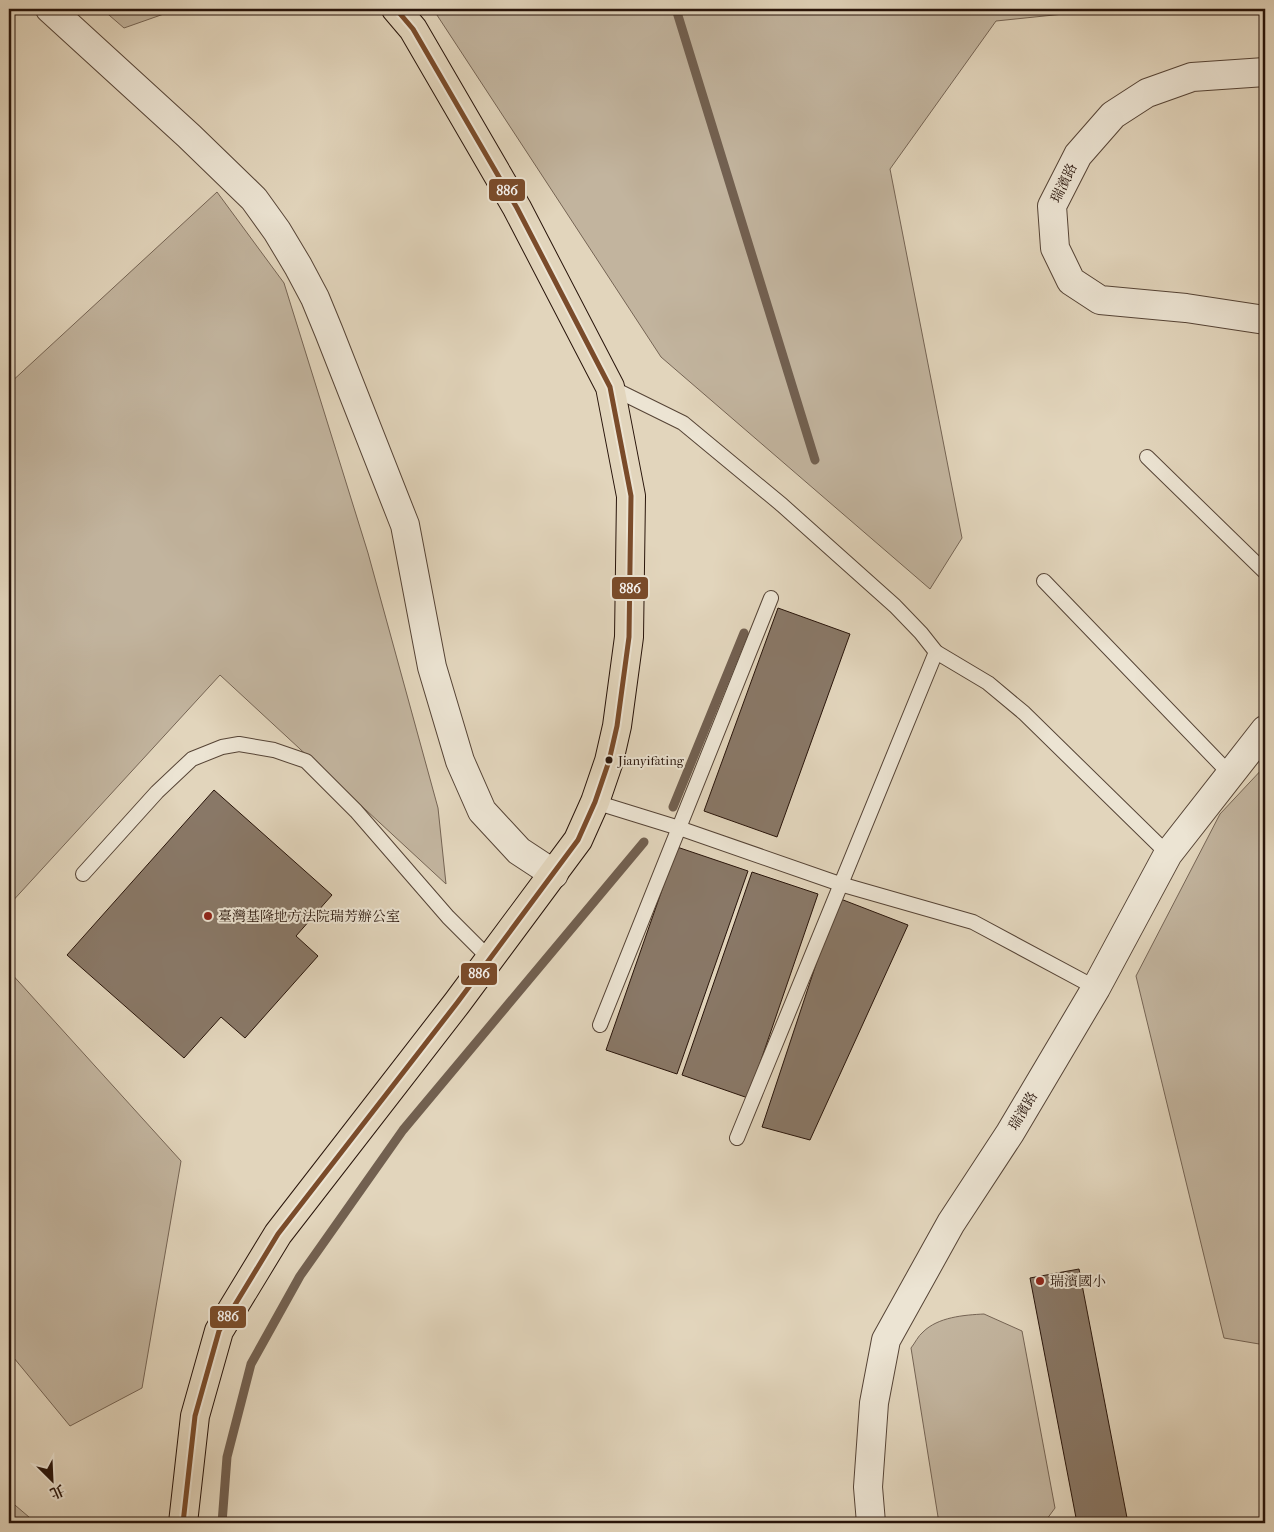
<svg xmlns="http://www.w3.org/2000/svg" width="1274" height="1532" font-family="'IM FELL French Canon','Noto Serif TC',serif">
<style>
.green{fill:#c2b49e;stroke:#756454}
.lines{fill:none;stroke-linecap:round;stroke-linejoin:round}
.stream{stroke:#726050;stroke-width:9}
.building{fill:#897867;stroke:#28140a}
.service-casing{stroke:#564436;stroke-width:16}
.minor-casing{stroke:#564436;stroke-width:30}
.tertiary-casing{stroke:#564436;stroke-width:30}
.primary-casing{stroke:#28140a;stroke-width:30}
.service{stroke:#ece4d3;stroke-width:14}
.minor{stroke:#ece4d3;stroke-width:28}
.tertiary{stroke:#ece4d3;stroke-width:28}
.primary{stroke:#e2d5bc;stroke-width:28}
.bus-1-casing{stroke:#ece4d3;stroke-width:9}
.bus-1{stroke:#7a4b2a;stroke-width:5}
.bus-dot{fill:#28140a;stroke:#ece4d3;stroke-width:2}
.poi-dot{fill:#8f2418;stroke:#ece4d3;stroke-width:2}
.labels{text-anchor:middle;dominant-baseline:central;stroke-width:4;stroke-linejoin:round;paint-order:stroke}
.bus-label{font-size:13px;fill:#28140a;stroke:#ece4d3;text-anchor:start}
.street-label{font-size:14px;fill:#28140a;stroke:#ece4d3}
.poi-label{font-size:14px;fill:#28140a;stroke:#ece4d3;text-anchor:start}
.line-badge{stroke:#ece4d3;stroke-width:2}
.badge-label{font-size:14px;text-anchor:middle;font-weight:bold;fill:#fff}
</style>
<rect width="100%" height="100%" fill="#e2d5bc"/>
<filter id="stains"><feTurbulence type="fractalNoise" baseFrequency=".004" numOctaves="4"/><feColorMatrix values="0 0 0 0 .2 0 0 0 0 .09 0 0 0 0 .02 0 0 0 .5 -.17"/></filter>
<radialGradient id="worn" r=".72"><stop offset=".6" stop-color="#630" stop-opacity="0"/><stop offset="1" stop-color="#630" stop-opacity=".3"/></radialGradient>
<!-- green -->
<g class="green">
<polygon points="102,9 178,9 124,28"/>
<polygon points="433,9 1112,9 996,21 890,169 962,538 930,589 661,357"/>
<polygon points="217,192 284,283 368,553 438,808 446,884 220,675 9,905 9,384"/>
<polygon points="1265,766 1265,1345 1224,1338 1136,976 1220,814"/>
<polygon points="9,971 181,1161 142,1388 70,1426 9,1352"/>
<path d="M984 1314 1022 1331 1055 1508 1044 1523H939L911 1348C915 1343 918 1336 923 1332 938 1317 964 1315 984 1314Z"/>
<polygon points="9,1500 36,1523 9,1523"/>
</g>
<g class="lines">
<!-- stream -->
<g class="stream">
<polyline points="676,9 815,460"/>
<polyline points="673,807 744,633"/>
<polyline points="222,1523 227,1457 251,1364 300,1276 403,1130 644,842"/>
</g>
</g>
<!-- building -->
<g class="building">
<polygon points="778,608 850,634 777,837 704,811"/>
<polygon points="214,790 332,895 296,936 318,956 245,1038 221,1017 184,1058 67,955"/>
<polygon points="677,847 748,871 677,1074 606,1050"/>
<polygon points="752,872 818,894 748,1098 682,1075"/>
<polygon points="838,898 908,925 810,1140 762,1127"/>
<polygon points="1079,1269 1128,1523 1077,1523 1030,1278"/>
</g>
<g class="lines">
<!-- service casing -->
<g class="service-casing">
<g id="service">
<polyline points="610,387 683,423 782,505 895,606 921,633 936,652 988,683 1024,713 1168,854"/>
<polyline points="1147,457 1265,572"/>
<polyline points="1044,581 1231,775"/>
<polyline points="595,802 679,828 840,884 973,922 1096,988"/>
<polyline points="83,874 157,792 192,759 222,747 239,744 274,750 306,761 356,811 448,917 490,959"/>
<polyline points="600,1025 771,598"/>
<polyline points="737,1138 936,652"/>
</g>
</g>
<!-- minor casing -->
<g class="minor-casing">
<polyline id="minor" points="50,9 189,136 254,199 277,231 298,266 315,298 329,332 405,525 432,667 460,761 482,811 519,851 554,874"/>
</g>
<!-- tertiary casing -->
<g class="tertiary-casing">
<g id="tertiary">
<polyline points="1265,72 1192,77 1147,93 1113,115 1078,155 1052,206 1055,248 1071,281 1100,300 1186,308 1265,320"/>
<polyline points="871,1523 868,1487 874,1403 886,1340 951,1223 1010,1133 1096,988 1168,854 1265,730"/>
</g>
</g>
<!-- primary casing -->
<g class="primary-casing">
<polyline id="primary" points="183,1523 195,1416 219,1331 278,1234 457,1003 578,840 595,802 609,761 617,726 629,637 631,496 610,387 517,208 413,29 396,9"/>
</g>
<!-- service -->
<use href="#service" class="service"/>
<!-- minor -->
<use href="#minor" class="minor"/>
<!-- tertiary -->
<use href="#tertiary" class="tertiary"/>
<!-- primary -->
<use href="#primary" class="primary"/>
<!-- bus-1 casing -->
<g class="bus-1-casing">
<polyline id="bus-1" points="183,1523 195,1416 219,1331 278,1234 457,1003 578,840 595,802 609,761 617,726 629,637 631,496 610,387 517,208 413,29 396,9"/>
</g>
<!-- bus-1 -->
<use href="#bus-1" class="bus-1"/>
</g>
<!-- markers -->
<circle class="bus-dot" cx="609" cy="760" r="4.5"/>
<g class="poi-dot">
<circle cx="208" cy="916" r="5"/>
<circle cx="1040" cy="1281" r="5"/>
</g>
<g class="labels">
<!-- bus labels -->
<g class="bus-label">
<text x="618" y="760">Jianyifating</text>
</g>
<!-- street labels -->
<g class="street-label">
<text transform="translate(1064 183) rotate(-64)">瑞濱路</text>
<text transform="translate(1023 1111) rotate(-59)">瑞濱路</text>
</g>
<!-- poi labels -->
<g class="poi-label">
<text x="218" y="916">臺灣基隆地方法院瑞芳辦公室</text>
<text x="1050" y="1281">瑞濱國小</text>
</g>
</g>
<g class="line-badge">
<rect x="488" y="178" width="38" height="24" rx="5" fill="#7a4b2a"/>
<rect x="611" y="576" width="38" height="24" rx="5" fill="#7a4b2a"/>
<rect x="460" y="962" width="38" height="24" rx="5" fill="#7a4b2a"/>
<rect x="209" y="1305" width="38" height="24" rx="5" fill="#7a4b2a"/>
</g>
<g class="badge-label">
<text x="507" y="195">886</text>
<text x="630" y="593">886</text>
<text x="479" y="978">886</text>
<text x="228" y="1321">886</text>
</g>
<!-- margin -->
<rect width="1274" height="1532" fill="none" stroke="#e2d5bc" stroke-width="30"/>
<rect x="10" y="10" width="1254" height="1512" fill="none" stroke="#28140a" stroke-width="2.5"/>
<rect x="15" y="15" width="1244" height="1502" fill="none" stroke="#28140a"/>
<!-- north arrow -->
<g transform="translate(52 1480) rotate(156)" stroke="#ece4d3" stroke-width="4" paint-order="stroke">
<path d="M0-4L9 19L0 12L-9 19Z" fill="#28140a"/>
<text y="-8" font-size="14" font-weight="bold" text-anchor="middle" fill="#28140a">北</text>
</g>
<rect width="100%" height="100%" filter="url(#stains)"/>
<rect width="100%" height="100%" fill="url(#worn)"/>
</svg>
